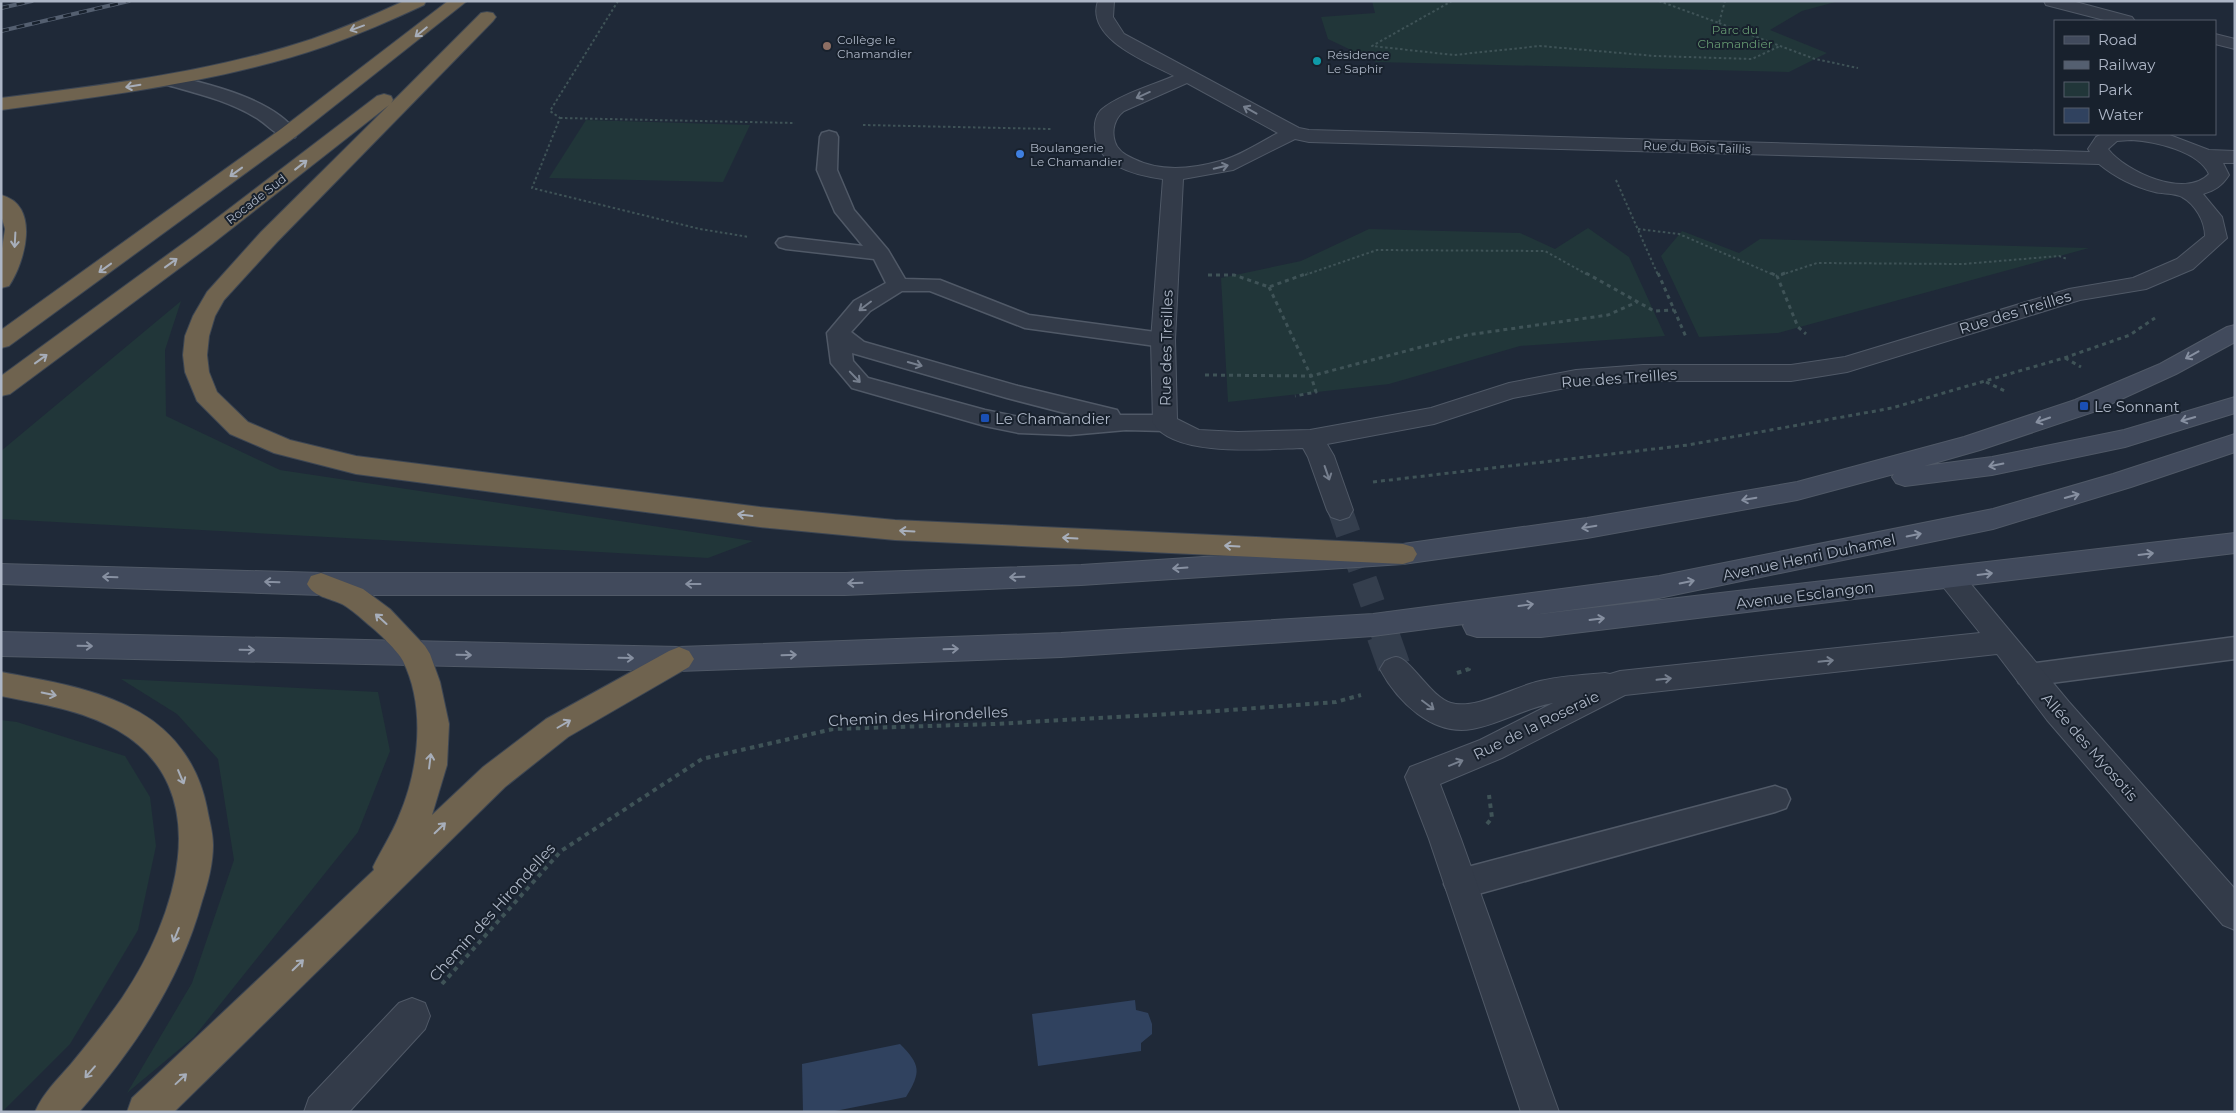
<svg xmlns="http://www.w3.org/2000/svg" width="2236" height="1113" font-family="Montserrat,sans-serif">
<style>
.green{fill:#213639}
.water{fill:#30425f}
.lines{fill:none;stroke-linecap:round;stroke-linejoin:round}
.street-tunnel-far1{stroke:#343e4d;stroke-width:25;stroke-dasharray:25 12;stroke-linecap:butt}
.street-tunnel{stroke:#343e4d;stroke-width:33;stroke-dasharray:33 17;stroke-linecap:butt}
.lane-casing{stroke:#505967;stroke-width:3}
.street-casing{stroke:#505967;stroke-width:2}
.secondary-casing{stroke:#505967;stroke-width:2}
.highway-casing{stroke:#3d4653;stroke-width:2}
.path-far2{stroke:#3f5357;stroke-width:2;stroke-dasharray:2.5 2.5;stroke-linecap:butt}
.path-far1{stroke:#3f5357;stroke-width:3;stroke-dasharray:4 4;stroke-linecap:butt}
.path{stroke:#3f5357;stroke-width:4;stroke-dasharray:4.5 4.5;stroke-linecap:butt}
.lane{fill:#333b49;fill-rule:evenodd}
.street{fill:#333b49;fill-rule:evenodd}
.secondary{fill:#414a5c;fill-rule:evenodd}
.highway{fill:#6f634f;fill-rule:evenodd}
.rail-casing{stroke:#545f70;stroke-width:4}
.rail{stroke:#18212d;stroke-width:2.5;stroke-dasharray:8;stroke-linecap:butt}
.oneway{stroke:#a7aeba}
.oneway2{stroke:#767f8e}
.oneway3{stroke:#8790a1}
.education-dot{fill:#8d6e63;stroke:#18212d;stroke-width:2}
.culture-dot{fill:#0f9aa8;stroke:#18212d;stroke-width:2}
.shop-dot{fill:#3f7fe0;stroke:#18212d;stroke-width:2}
.transit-dot{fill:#1a4fb4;stroke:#18212d;stroke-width:2}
.labels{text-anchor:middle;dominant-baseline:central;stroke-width:4;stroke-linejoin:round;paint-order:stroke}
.far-park-label{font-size:12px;fill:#649770;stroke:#18212d}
.far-poi-label{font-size:12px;fill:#adb6c6;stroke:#18212d;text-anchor:start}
.far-street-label{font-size:12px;fill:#adb6c6;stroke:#18212d}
.street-label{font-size:15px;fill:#adb6c6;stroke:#18212d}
.poi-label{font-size:15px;fill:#adb6c6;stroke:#18212d;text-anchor:start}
</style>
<rect width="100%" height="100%" fill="#1f2938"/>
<!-- green -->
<g class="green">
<polygon points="1372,1 1839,1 1802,11 1770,30 1827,53 1789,72 1376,62 1328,39 1321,17 1375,13"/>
<polygon points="586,120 750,125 723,182 549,178"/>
<polygon points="1588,228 1629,257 1665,336 1520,346 1389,384 1228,402 1221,278 1301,261 1369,229 1520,233 1555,249"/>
<polygon points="1682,231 1739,253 1760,239 2089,248 1778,333 1699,337 1661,256"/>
<polygon points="181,301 165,350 166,416 280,470 753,541 708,558 1,519 1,451"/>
<polygon points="121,679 378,692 390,751 358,832 194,1037 127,1093 192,983 234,860 218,759 177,714"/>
<polygon points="1,720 17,722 125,756 150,797 156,846 138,930 70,1044 2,1112"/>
</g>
<!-- water -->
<g class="water">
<polygon points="1135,1000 1136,1010 1148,1013 1152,1024 1152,1034 1141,1043 1141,1051 1038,1066 1032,1014"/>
<path d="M900 1044C921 1065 921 1072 906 1097L830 1112H803L802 1064Z"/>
</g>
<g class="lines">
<!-- street-tunnel-far1 -->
<polyline class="street-tunnel-far1" points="1340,510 1384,636"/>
<!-- street-tunnel -->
<polyline class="street-tunnel" points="1383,635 1395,669"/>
<!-- lane casing -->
<g class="lane-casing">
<g id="lane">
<path d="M170 75C208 84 274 99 297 133L295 137C279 141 268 124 255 117 227 100 195 93 164 84L161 80 164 76Z"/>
<path d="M829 131 836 133 838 137 837 170 854 210 888 250 905 279 940 280 1029 315 1163 333 1171 335 1174 340 1171 345 1163 347 1025 328 930 291H902L870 311 851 332 864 342 1018 386 1117 410 1120 415H1165L1173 417 1177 423 1173 429 1165 431 1126 430 1070 435 1019 433 985 426 852 388 831 363 827 333 854 301 886 283 874 259 786 249 779 247 776 243 779 239 786 237 863 246 835 212 817 170 820 137 822 133ZM852 353 1007 398 1084 418 1019 417 985 410 868 378 853 361Z"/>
<polygon points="2235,637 2235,659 2029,686 2019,683 2015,675 2019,667 2029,664"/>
<polygon points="1775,786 1786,790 1790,799 1786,808 1775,812 1460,899 1449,894 1444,884 1449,874 1460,869"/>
</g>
</g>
<!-- street casing -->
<g class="street-casing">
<g id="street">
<path d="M1098 1H1114L1113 17 1124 34 1299 128 1309 130 2090 152 2088 149 2096 137 2102 134H2167L2209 150 2235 151V163H2223L2229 175C2222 186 2215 190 2203 194L2222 217 2227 238 2193 269 2146 289 2080 300 1847 372 1791 381H1643L1576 386 1513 398 1434 424 1327 444 1334 456 1353 510 1349 517 1340 520 1331 517 1327 510 1308 457 1303 448C1266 449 1174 458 1153 423L1151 340 1163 179C1135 175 1095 166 1095 131 1094 124 1096 115 1101 110 1118 95 1153 85 1174 76 1148 62 1085 39 1098 1ZM1187 83 1278 133C1260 142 1240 156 1220 161 1192 169 1160 172 1134 159 1127 156 1117 150 1115 142 1111 130 1115 118 1124 111ZM1295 139 1309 142 2099 164C2115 177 2134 187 2155 192 2163 194 2175 193 2182 197 2195 204 2205 221 2205 236L2177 259 2133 278 2069 289 1845 357 1791 365H1643L1576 370 1509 383 1431 408 1310 430 1238 432 1199 430 1177 419 1175 340 1183 179 1233 170ZM2131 140C2154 141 2199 151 2209 174 2185 199 2126 172 2108 149L2117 141Z"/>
<polygon points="2044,1 2072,1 2132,17 2135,21 2108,21 2046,5"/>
<polygon points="2215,34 2235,39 2235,49 2215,44"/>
<path d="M1950 567 1960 571 2069 702 2235 889V930L2223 925 2047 720 1997 654 1625 695 1502 758 1440 784 1461 839 1559 1112H1521L1429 839 1405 777 1410 767 1480 740 1553 703C1525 708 1500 724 1472 729 1432 736 1397 701 1380 669L1385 661C1388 660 1392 657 1396 657 1411 658 1430 697 1451 703 1474 710 1513 688 1536 682 1559 676 1582 675 1605 673L1610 674 1620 671 1980 633 1936 578 1940 571Z"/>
<polygon points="412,998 425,1003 430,1016 425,1029 349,1112 304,1112 309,1098 399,1003"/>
</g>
</g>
<!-- secondary casing -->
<g class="secondary-casing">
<g id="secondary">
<polygon points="2235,325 2235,342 2176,374 2093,412 1980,450 1924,466 1992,457 2124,430 2235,397 2235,413 2125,447 1992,475 1905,486 1896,483 1892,477 1894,474 1797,500 1587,538 1403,564 1081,585 845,595 321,595 1,584 1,564 321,573 845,573 1081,565 1403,544 1587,518 1797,482 1964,437 2075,400 2160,364 2227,327"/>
<polygon points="2235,434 2235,452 2131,487 1993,529 1659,598 1532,615 2235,533 2235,553 1541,637 1477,637 1467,634 1463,626 1464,624 1373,636 1061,657 679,671 1,656 1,632 679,647 1061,633 1373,614 1659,576 1993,509 2113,474"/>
</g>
</g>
<!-- highway casing -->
<g class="highway-casing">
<g id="highway">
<path d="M404 1H426L424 5C392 20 359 34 326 46 222 82 110 95 1 110V98C106 85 212 72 312 39 343 28 374 15 404 1Z"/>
<polygon points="448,1 467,1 295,137 9,346 1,348 1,330 281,129"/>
<polygon points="487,12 493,13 496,17 493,21 277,242 224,300 215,316 209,336 207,355 209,372 217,392 248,422 290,440 356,456 760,507 895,520 1403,544 1413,547 1417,554 1413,561 1403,564 895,540 760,527 356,474 274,453 230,434 197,401 185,372 183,355 185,336 193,316 207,292 261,232 389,105 212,244 10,394 1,396 1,376 196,234 377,96 384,94 391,96 393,100 391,103 481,13"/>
<path d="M1 195C41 205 25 262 9 286L1 288V255L5 229 1 215Z"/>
<path d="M321 573 363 589 390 609 425 646 430 654 440 682 449 724 447 765 432 815 483 767 546 719 669 651 679 647 689 651 694 659 689 667 568 737 505 787 174 1112H127L132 1098 374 870 373 867C381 850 392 834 399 816 419 770 426 707 403 661 398 651 378 632 369 625 361 618 351 609 342 604 329 598 314 597 307 584L311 576Z"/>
<path d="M1 672C48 681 97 688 139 712 176 733 199 767 207 808 209 820 213 832 213 845 213 864 208 883 202 901 180 982 134 1049 79 1112H35C43 1093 58 1079 71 1064 89 1042 106 1021 122 998 175 920 220 789 117 730 82 710 41 704 1 696Z"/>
</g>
</g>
<!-- path-far2 -->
<g class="path-far2">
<polyline points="618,1 550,111 560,118 532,188 700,229 749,237"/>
<polyline points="1452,1 1372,46 1454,55 1540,46 1655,56 1752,59 1780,46"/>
<polyline points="1659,1 1719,23 1725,1"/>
<polyline points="1719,23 1815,59 1858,68"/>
<polyline points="560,118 795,123"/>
<polyline points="863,125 1051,129"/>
<polyline points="1616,180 1658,275"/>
<polyline points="1638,229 1679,234 1774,275"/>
<polyline points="1305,275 1377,250 1545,251 1588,275"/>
<polyline points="1781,275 1817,263 1963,264 2059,256 2067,259"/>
</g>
<!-- path-far1 -->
<g class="path-far1">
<polyline points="1586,273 1654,311 1674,310"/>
<polyline points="1658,273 1686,337"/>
<polyline points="1771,273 1777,276"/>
<polyline points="1785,273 1777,276 1798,327 1806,334"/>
<polyline points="1208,275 1234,275 1269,287 1308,273"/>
<polyline points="1269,287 1311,376 1316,392 1295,396"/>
<polyline points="2065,358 2081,367"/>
<polyline points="1205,375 1311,376 1467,335 1608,315 1637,302"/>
<polyline points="1986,382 2007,392"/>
<polyline points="1373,482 1688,445 1892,408 2064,358 2130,335 2155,318"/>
</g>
<!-- path -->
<g class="path">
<polyline points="1457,673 1469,669 1470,665"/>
<polyline points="1487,824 1492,818 1489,795"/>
<polyline points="442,984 561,851 702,759 833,729 994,724 1203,712 1336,702 1361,695"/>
</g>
<!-- lane -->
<use href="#lane" class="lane"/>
<!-- street -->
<use href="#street" class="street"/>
<!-- secondary -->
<use href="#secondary" class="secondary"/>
<!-- highway -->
<use href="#highway" class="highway"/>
<!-- rail casing -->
<g class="rail-casing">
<g id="rail">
<polyline points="1,8 32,1"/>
<polyline points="1,31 129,1"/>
</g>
</g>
<!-- rail -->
<use href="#rail" class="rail"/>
</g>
<!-- one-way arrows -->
<defs><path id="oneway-shaft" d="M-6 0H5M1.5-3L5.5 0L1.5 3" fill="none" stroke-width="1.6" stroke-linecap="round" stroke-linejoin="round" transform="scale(1.25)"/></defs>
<g class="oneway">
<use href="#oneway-shaft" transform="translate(357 28) rotate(160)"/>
<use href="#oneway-shaft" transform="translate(421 32) rotate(141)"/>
<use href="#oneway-shaft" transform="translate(133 86) rotate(171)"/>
<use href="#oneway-shaft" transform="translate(301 165) rotate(-38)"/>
<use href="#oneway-shaft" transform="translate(236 172) rotate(144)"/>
<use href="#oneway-shaft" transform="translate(15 240) rotate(93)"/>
<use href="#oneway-shaft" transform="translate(171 263) rotate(-36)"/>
<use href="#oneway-shaft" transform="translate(105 268) rotate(144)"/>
<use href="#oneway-shaft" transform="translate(41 359) rotate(-36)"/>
<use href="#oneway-shaft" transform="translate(745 515) rotate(-173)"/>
<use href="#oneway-shaft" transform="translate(907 531) rotate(-177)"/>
<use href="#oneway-shaft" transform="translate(1070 538) rotate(-177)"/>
<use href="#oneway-shaft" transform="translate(1232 546) rotate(-177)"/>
<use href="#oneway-shaft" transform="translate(381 619) rotate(-138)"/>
<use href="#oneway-shaft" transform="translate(49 694) rotate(12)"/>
<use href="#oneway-shaft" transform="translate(564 724) rotate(-30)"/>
<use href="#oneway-shaft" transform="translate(430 761) rotate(-83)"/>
<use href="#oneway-shaft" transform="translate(181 777) rotate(67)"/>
<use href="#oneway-shaft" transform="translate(440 828) rotate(-44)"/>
<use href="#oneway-shaft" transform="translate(176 935) rotate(112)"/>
<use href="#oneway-shaft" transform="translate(298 965) rotate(-44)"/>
<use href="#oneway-shaft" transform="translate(90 1072) rotate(131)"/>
<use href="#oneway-shaft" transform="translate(181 1079) rotate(-43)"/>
</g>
<g class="oneway2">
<use href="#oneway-shaft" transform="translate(1143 95) rotate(156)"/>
<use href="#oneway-shaft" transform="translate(1250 110) rotate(-151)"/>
<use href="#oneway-shaft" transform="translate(1221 167) rotate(-13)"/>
<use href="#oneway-shaft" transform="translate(865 306) rotate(143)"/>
<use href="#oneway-shaft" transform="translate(915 364) rotate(16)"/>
<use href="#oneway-shaft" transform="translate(855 377) rotate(46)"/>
<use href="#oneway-shaft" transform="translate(1327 473) rotate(71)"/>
<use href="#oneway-shaft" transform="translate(1826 661) rotate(-6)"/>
<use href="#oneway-shaft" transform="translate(1664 679) rotate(-6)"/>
<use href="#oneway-shaft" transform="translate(1428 705) rotate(37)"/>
<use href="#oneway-shaft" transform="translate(1456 763) rotate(-22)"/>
</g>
<g class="oneway3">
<use href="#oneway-shaft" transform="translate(2192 355) rotate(151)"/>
<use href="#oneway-shaft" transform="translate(2188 419) rotate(164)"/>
<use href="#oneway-shaft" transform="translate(2043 420) rotate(161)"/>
<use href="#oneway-shaft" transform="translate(1996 465) rotate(169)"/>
<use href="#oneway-shaft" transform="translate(2072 496) rotate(-16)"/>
<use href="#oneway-shaft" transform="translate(1749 499) rotate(170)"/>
<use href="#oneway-shaft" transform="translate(1589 527) rotate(170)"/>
<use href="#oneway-shaft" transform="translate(1914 535) rotate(-12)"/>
<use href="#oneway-shaft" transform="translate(2146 554) rotate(-7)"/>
<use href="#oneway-shaft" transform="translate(1180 568) rotate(176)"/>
<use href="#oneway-shaft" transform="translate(1985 574) rotate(-7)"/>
<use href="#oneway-shaft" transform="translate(110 577) rotate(-178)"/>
<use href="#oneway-shaft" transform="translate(1017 577) rotate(178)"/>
<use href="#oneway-shaft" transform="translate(272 582) rotate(-178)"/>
<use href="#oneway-shaft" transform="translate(1687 582) rotate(-12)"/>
<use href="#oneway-shaft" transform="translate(855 583) rotate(178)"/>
<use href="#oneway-shaft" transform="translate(693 584) rotate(180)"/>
<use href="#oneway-shaft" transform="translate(1526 605) rotate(-8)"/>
<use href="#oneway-shaft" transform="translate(1597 619) rotate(-7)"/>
<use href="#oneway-shaft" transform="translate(85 646) rotate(1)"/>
<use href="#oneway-shaft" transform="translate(951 649) rotate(-2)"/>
<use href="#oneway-shaft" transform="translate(247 650) rotate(1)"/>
<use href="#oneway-shaft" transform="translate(464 655) rotate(1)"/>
<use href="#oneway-shaft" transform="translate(789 655) rotate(-2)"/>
<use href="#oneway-shaft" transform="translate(626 658) rotate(1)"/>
</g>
<!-- markers -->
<circle class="education-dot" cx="827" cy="46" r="5"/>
<circle class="culture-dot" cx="1317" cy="61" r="5"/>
<circle class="shop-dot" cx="1020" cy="154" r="5"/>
<g class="transit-dot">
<rect x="2079" y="401" width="10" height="10" rx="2.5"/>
<rect x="980" y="413" width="10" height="10" rx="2.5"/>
</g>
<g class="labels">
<!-- far-park labels -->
<g class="far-park-label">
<text x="1735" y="29">Parc du<tspan x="1735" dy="14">Chamandier</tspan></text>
</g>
<!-- far-poi labels -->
<g class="far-poi-label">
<text x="837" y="39">Collège le<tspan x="837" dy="14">Chamandier</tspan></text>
<text x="1327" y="54">Résidence<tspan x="1327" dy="14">Le Saphir</tspan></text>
<text x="1030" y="147">Boulangerie<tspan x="1030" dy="14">Le Chamandier</tspan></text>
</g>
<!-- far-street labels -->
<g class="far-street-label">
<text transform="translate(1697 147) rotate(2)">Rue du Bois Taillis</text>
<text transform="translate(256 199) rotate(-38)">Rocade Sud</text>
</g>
<!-- street labels -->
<g class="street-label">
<text transform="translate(2015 312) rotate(-17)">Rue des Treilles</text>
<text transform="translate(1166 348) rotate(-89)">Rue des Treilles</text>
<text transform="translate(1619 378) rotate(-4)">Rue des Treilles</text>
<text transform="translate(1809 557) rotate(-12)">Avenue Henri Duhamel</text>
<text transform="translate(1805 595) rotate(-7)">Avenue Esclangon</text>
<text transform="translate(918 716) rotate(-3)">Chemin des Hirondelles</text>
<text transform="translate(1536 725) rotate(-26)">Rue de la Roseraie</text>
<text transform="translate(2090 747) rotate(49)">Allée des Myosotis</text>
<text transform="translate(492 912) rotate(-48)">Chemin des Hirondelles</text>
</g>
<!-- poi labels -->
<g class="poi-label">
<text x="2094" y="406">Le Sonnant</text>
<text x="995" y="418">Le Chamandier</text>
</g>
</g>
<!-- border -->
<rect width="2236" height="1113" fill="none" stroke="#adb6c6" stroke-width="5"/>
<!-- legend -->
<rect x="2054" y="20" width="162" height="115" fill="#18212d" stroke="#545d6a"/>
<rect x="2064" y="36" width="25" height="8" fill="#414a5c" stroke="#545d6a"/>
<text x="2098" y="45" font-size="15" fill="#adb6c6">Road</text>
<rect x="2064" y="61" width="25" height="8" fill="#545f70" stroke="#545d6a"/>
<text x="2098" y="70" font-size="15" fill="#adb6c6">Railway</text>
<rect x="2064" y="82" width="25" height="15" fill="#213639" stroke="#545d6a"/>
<text x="2098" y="95" font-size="15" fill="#adb6c6">Park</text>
<rect x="2064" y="108" width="25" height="15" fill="#30425f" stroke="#545d6a"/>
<text x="2098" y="120" font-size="15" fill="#adb6c6">Water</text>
</svg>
